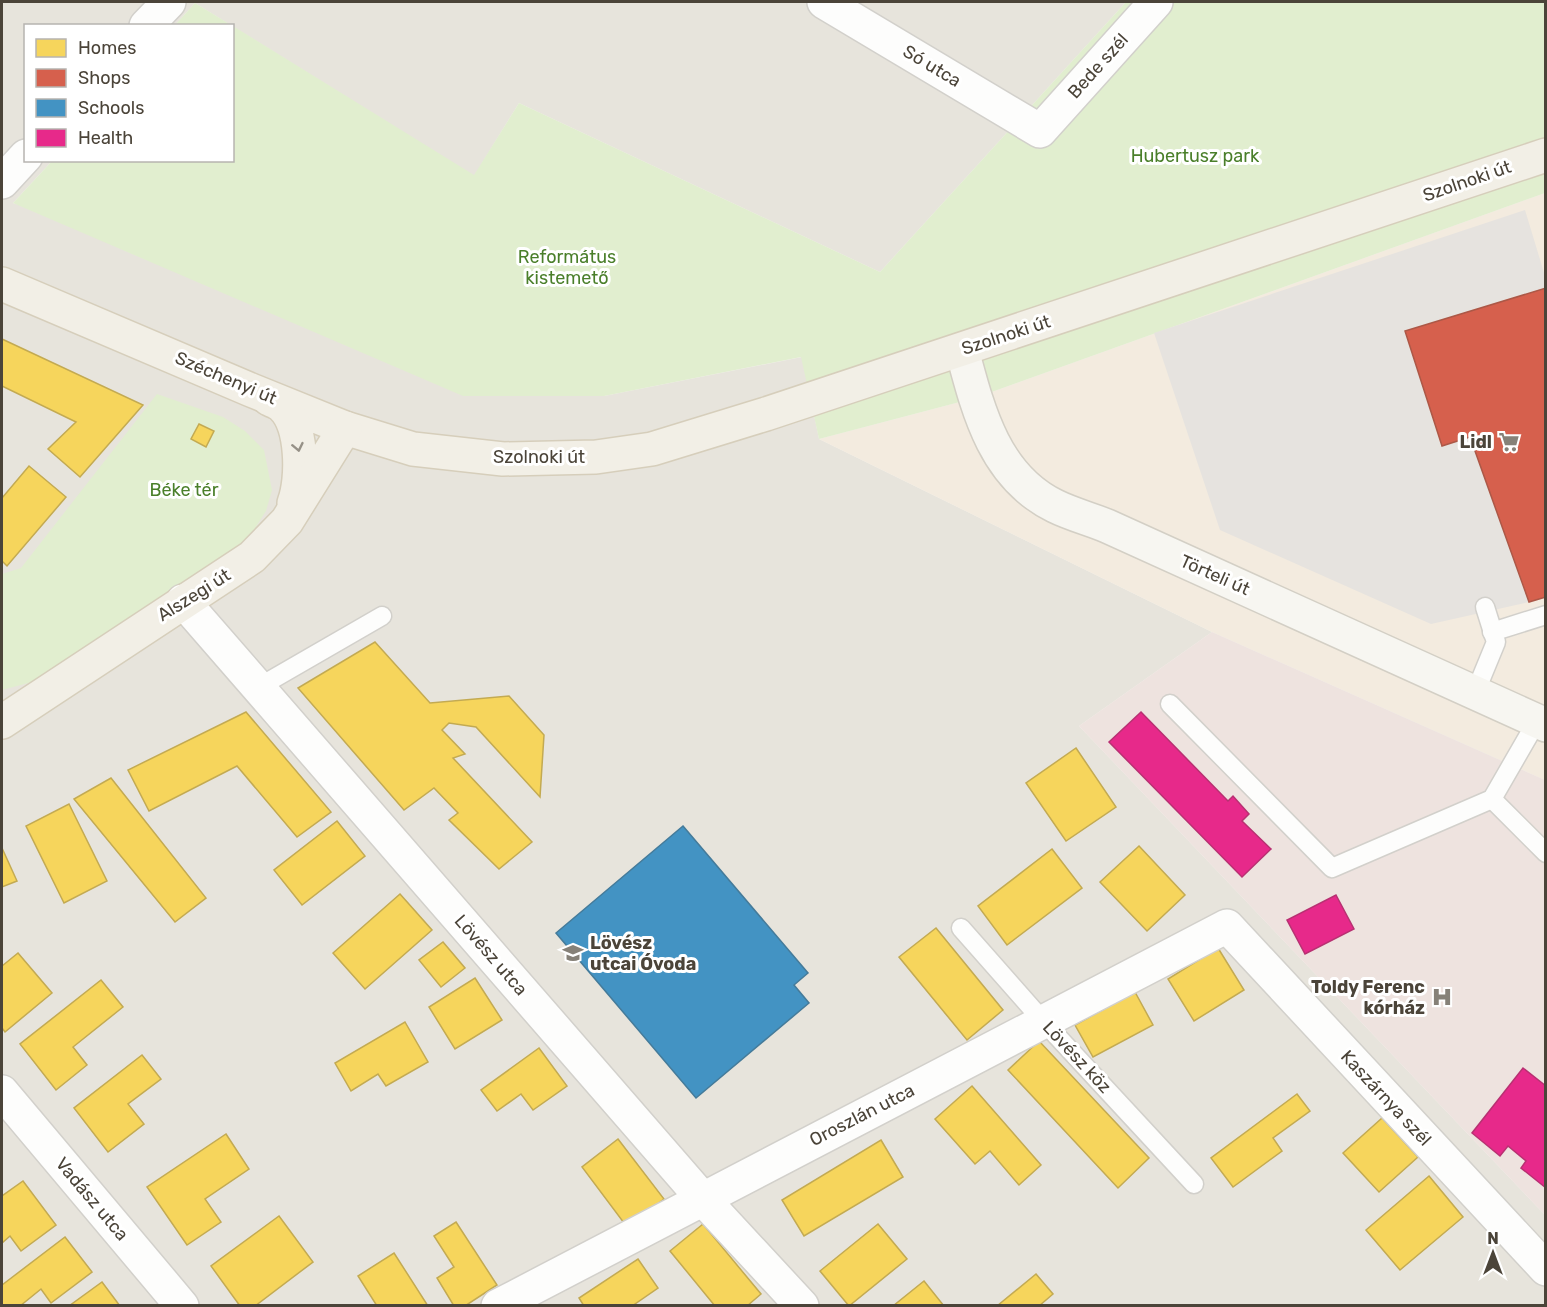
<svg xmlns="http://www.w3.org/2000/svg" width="1547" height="1307" font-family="Rubik,sans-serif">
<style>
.residential{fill:#e7e4dc}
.commercial{fill:#f3ebdf}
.medical{fill:#eee3df}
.green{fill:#e1eecf}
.parking{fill:#e6e3df}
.homes{fill:#f6d55c;stroke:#c3aa52;stroke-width:1.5}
.shops{fill:#d6604d;stroke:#ac5847;stroke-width:1.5}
.schools{fill:#4393c3;stroke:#457b9a;stroke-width:1.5}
.health{fill:#e7298a;stroke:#b83172;stroke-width:1.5}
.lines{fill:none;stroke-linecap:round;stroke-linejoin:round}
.lane-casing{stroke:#d2d0cb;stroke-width:21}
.street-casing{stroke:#d2d0cb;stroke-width:36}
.secondary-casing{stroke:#d3cfc5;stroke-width:36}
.primary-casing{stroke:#d6cebb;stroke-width:36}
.lane{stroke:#fdfdfc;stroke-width:18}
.street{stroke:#fdfdfc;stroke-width:33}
.secondary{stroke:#f7f6f1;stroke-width:33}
.primary{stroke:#f2efe6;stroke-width:33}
.oneway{stroke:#969187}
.labels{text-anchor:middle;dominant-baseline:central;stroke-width:6;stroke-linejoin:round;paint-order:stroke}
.street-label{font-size:18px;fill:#4b4439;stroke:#fff}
.park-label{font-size:18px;fill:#4a7f2a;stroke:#fff}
.poi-label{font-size:18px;font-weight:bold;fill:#4b4439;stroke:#fff;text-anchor:end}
</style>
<rect width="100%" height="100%" fill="#f4f2ee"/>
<!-- residential -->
<polygon class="residential" points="2,2 1126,2 880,272 519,103 474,176 195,3 175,25 26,26 26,160 52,161 13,203 604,396 802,357 819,439 1212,632 1079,726 1545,1215 1545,1305 2,1306"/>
<!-- commercial -->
<polygon class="commercial" points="1545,193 1545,780 1212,632 819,439 975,398"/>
<!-- medical -->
<polygon class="medical" points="1212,632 1545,780 1545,1215 1079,726"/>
<!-- green -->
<g class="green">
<polygon points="1126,2 1545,2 1545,193 975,398 819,439 801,357 604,396 463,396 13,203 52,161 232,160 233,26 474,175 519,103 880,272"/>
<polygon points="195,3 231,25 175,25"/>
<polygon points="157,394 223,417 245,431 264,450 272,490 266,511 243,547 32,682 2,690 2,574 21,568"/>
</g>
<!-- parking -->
<polygon class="parking" points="1525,210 1545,276 1545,288 1405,331 1441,446 1470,437 1529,602 1431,624 1220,530 1154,333"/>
<!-- homes -->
<g class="homes">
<polygon points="2,339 143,405 80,477 48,449 76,422 2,386"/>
<polygon points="199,424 214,431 206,447 191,439"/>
<polygon points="29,466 66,497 7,566 2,561 2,498"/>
<polygon points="375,642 430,703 509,696 544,735 540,797 476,727 449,723 442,730 465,754 453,758 532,842 499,869 449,820 458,813 434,788 404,810 298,688"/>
<polygon points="246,712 331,812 297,837 237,766 149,811 128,770"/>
<polygon points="1076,748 1116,807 1066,841 1026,783"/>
<polygon points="111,778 206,898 175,922 74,799"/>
<polygon points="69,804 107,881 64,903 26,826"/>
<polygon points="337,821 365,856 302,905 274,870"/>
<polygon points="1139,846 1185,895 1147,931 1100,882"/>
<polygon points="2,848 17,881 2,887"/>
<polygon points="1052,849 1082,888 1007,945 978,906"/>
<polygon points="400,894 432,930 365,989 333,953"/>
<polygon points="936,928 1003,1010 967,1040 899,957"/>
<polygon points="443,942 465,968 441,987 419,960"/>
<polygon points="1218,948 1244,990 1194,1021 1168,979"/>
<polygon points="18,953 52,993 5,1032 2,1028 2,966"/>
<polygon points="475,978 502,1020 455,1049 429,1007"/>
<polygon points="101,980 123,1007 73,1047 87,1065 56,1090 20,1044"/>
<polygon points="1135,992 1153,1025 1093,1057 1075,1025"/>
<polygon points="405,1022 428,1062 386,1086 378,1074 351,1091 335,1063"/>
<polygon points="1039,1041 1149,1158 1118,1188 1008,1070"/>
<polygon points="539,1048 567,1086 533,1110 521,1094 497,1111 481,1090"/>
<polygon points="142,1055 161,1079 128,1104 144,1124 108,1152 74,1108"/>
<polygon points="972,1086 1041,1165 1019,1185 990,1151 975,1164 935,1119"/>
<polygon points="1297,1094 1310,1111 1273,1138 1282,1151 1233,1187 1211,1158"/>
<polygon points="1382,1118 1418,1157 1379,1192 1343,1153"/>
<polygon points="226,1134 249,1169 205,1199 221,1222 187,1245 147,1187"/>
<polygon points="618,1139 664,1199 627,1227 582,1167"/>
<polygon points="881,1140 903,1177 804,1236 782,1200"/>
<polygon points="1429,1176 1463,1217 1400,1270 1366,1230"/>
<polygon points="23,1181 56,1225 21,1251 10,1236 2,1243 2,1196"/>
<polygon points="279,1216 313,1262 255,1306 240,1306 211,1266"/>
<polygon points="456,1222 497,1285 465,1306 454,1306 437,1278 454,1267 434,1236"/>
<polygon points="703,1224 761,1294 747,1306 715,1306 670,1251"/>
<polygon points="878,1224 907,1259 849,1306 820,1271"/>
<polygon points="65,1237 92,1272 51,1303 41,1289 20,1306 2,1306 2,1285"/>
<polygon points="394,1253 428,1306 377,1306 358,1276"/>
<polygon points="638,1259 658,1288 632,1306 584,1306 579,1298"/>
<polygon points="1036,1274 1053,1294 1039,1306 997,1306"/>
<polygon points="924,1281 944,1306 893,1306"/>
<polygon points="102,1282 120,1306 69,1306"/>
</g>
<!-- shops -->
<polygon class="shops" points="1546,288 1546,597 1529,602 1470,437 1442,446 1405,331"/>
<!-- schools -->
<polygon class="schools" points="683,826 808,973 794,985 809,1003 696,1098 556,933"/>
<!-- health -->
<g class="health">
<polygon points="1141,712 1228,801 1233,796 1249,814 1242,821 1271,849 1242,877 1109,742"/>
<polygon points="1336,895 1354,929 1305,954 1287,920"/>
<polygon points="1523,1068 1546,1086 1546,1188 1521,1168 1526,1161 1508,1146 1500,1156 1472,1133"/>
</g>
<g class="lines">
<!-- lane casing -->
<g class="lane-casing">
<g id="lane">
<polyline points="1492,632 1546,615"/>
<polyline points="259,687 382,616"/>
<polyline points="1475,693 1496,642 1485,607"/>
<polyline points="1170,704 1332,868 1492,799 1537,721"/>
<polyline points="1492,799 1546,853"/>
<polyline points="961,928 1043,1021 1194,1184"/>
</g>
</g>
<!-- street casing -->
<g class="street-casing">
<g id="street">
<polyline points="824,2 1040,131 1156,2"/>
<polyline points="146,26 169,2"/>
<polyline points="2,182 26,156"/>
<polyline points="183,601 702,1198 802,1306"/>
<polyline points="2,1092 182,1306"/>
<polyline points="498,1306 1227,926 1546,1269"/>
</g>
</g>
<!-- secondary casing -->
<g class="secondary-casing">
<path id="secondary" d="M962 350C978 410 994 476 1055 506 1071 514 1090 519 1107 526L1546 725"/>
</g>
<!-- primary casing -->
<g class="primary-casing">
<g id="primary">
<polyline points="2,284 251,390 345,428 413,449 503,459 596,457 652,449 766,414 1546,155"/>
<path d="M269 399C273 401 279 403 282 406 303 425 303 479 294 503"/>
<polyline points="2,722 252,557 287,521 345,428"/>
</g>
</g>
<!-- lane -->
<use href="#lane" class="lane"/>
<!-- street -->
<use href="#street" class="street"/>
<!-- secondary -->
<use href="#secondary" class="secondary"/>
<!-- primary -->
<use href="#primary" class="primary"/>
</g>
<!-- one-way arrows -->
<defs><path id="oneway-chevron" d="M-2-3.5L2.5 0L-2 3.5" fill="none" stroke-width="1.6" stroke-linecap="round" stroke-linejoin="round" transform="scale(1.5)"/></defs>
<use class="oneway" href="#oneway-chevron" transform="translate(298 447) rotate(78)"/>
<!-- icons -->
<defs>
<g id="supermarket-bare" transform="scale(1.62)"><path d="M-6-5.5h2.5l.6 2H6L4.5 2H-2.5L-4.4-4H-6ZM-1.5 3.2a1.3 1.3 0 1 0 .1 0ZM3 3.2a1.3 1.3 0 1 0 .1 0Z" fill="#868178" stroke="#fff" stroke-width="2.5" paint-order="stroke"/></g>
<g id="school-bare" transform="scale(1.62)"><path d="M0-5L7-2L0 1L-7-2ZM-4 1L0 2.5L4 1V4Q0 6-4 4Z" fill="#868178" stroke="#fff" stroke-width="2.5" paint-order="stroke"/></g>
<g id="hospital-bare" transform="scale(1.62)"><path d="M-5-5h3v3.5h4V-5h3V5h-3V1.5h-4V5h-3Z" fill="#868178" stroke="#fff" stroke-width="2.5" paint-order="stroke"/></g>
</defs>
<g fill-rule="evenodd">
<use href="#supermarket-bare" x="1509" y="442"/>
<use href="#school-bare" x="573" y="953"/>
<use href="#hospital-bare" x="1442" y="997"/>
</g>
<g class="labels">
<!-- street labels -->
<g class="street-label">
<text transform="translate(932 66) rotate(31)">Só utca</text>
<text transform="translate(1098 66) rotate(-48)">Bede szél</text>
<text transform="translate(1467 181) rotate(-19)">Szolnoki út</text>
<text transform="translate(1006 335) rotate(-18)">Szolnoki út</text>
<text transform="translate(226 378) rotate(23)">Széchenyi út</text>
<text x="539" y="457">Szolnoki út</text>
<text transform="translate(1215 575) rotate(24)">Törteli út</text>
<text transform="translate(194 595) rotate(-32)">Alszegi út</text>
<text transform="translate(491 955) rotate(49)">Lövész utca</text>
<text transform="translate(1077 1057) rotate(47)">Lövész köz</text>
<text transform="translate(1386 1098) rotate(47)">Kaszárnya szél</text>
<text transform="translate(862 1115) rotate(-27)">Oroszlán utca</text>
<text transform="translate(92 1199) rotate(50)">Vadász utca</text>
</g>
<!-- park labels -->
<g class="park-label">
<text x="1195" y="156">Hubertusz park</text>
<text x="567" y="257">Református<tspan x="567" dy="21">kistemető</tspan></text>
<text x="184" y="490">Béke tér</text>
</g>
<!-- poi labels -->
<g class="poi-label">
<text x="1492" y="442">Lidl</text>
<text x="590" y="943" text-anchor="start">Lövész<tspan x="590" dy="21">utcai Óvoda</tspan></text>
<text x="1425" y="987">Toldy Ferenc<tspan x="1425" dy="21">kórház</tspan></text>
</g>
</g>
<!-- border -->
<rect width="1547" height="1307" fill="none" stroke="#4b4439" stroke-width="6"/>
<!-- legend -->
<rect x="24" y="24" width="210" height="138" fill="#ffffff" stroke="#b7b4b0" stroke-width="1.5"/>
<rect x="36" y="39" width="30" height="18" fill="#f6d55c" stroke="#b7b4b0" stroke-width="1.5"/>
<text x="78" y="54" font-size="18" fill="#4b4439">Homes</text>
<rect x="36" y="69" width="30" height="18" fill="#d6604d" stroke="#b7b4b0" stroke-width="1.5"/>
<text x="78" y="84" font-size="18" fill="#4b4439">Shops</text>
<rect x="36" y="99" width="30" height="18" fill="#4393c3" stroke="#b7b4b0" stroke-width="1.5"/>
<text x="78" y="114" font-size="18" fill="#4b4439">Schools</text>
<rect x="36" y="129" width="30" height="18" fill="#e7298a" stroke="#b7b4b0" stroke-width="1.5"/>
<text x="78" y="144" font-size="18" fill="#4b4439">Health</text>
<!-- north arrow -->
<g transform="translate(1493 1253)" stroke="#ffffff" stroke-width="4.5" paint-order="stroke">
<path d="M0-4.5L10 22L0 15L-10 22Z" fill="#4b4439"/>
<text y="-9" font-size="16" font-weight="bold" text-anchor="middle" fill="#4b4439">N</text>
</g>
</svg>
